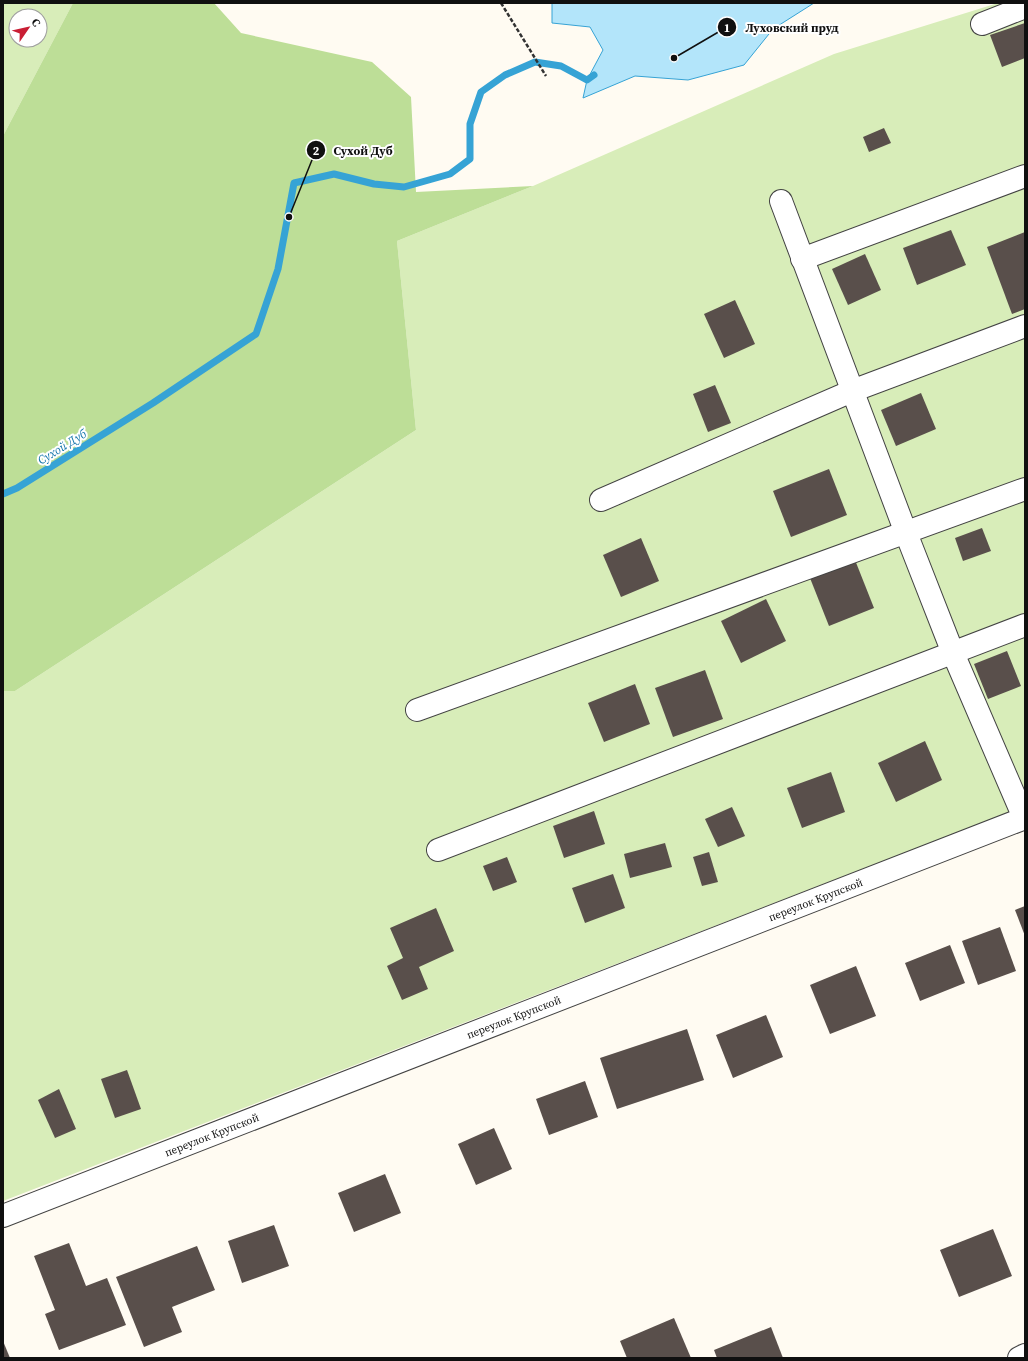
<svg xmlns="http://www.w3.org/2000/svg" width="1028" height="1361" font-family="'Source Serif 4',serif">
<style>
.green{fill:#d8edb9;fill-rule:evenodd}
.forest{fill:#bdde97}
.water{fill:#b3e5fa;stroke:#36a3d5}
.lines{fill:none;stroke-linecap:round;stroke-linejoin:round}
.stream{stroke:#36a3d5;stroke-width:7}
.building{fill:#594f4b}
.minor-casing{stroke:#434343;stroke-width:24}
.path{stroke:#323232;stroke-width:2.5;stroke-dasharray:4 2;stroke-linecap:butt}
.minor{stroke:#fff;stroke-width:22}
.labels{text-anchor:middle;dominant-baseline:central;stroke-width:4;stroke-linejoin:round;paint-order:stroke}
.street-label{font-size:11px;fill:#101010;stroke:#fff}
.water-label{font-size:12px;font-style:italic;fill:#1073aa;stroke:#fff}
.leader{fill:none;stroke:#101010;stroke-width:1.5}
.callout-dot{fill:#101010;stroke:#fff;stroke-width:1.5}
.mark-label{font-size:12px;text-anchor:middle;font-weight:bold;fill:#fff}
.callout-label{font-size:12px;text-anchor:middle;font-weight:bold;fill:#101010;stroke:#fff;stroke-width:4;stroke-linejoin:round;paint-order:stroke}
</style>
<rect width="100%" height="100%" fill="#fffbf2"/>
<!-- green -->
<g class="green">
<path d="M3 3H73L3 136ZM16 16H40V40H16Z"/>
<polygon points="998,3 1025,3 1025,806 3,1201 3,691 15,691 416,430 397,241 533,186 834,54"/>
</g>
<!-- forest -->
<polygon class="forest" points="73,3 214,3 241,33 372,62 411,97 416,192 533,186 397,241 416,430 15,691 3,691 3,136"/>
<!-- water -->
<polygon class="water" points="552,3 814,3 773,29 744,65 688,80 635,76 583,98 587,80 603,50 590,27 552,23"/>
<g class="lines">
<!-- stream -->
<polyline class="stream" points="3,494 17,488 153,403 256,334 278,269 294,183 334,174 374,184 404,187 450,174 470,159 470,124 481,92 505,75 535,62 561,66 587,80 594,75"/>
</g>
<!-- building -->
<g class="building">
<polygon points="1025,23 1025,58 1002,67 990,35"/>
<polygon points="884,128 891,143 869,152 863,137"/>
<polygon points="951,230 966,265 917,285 903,248"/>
<polygon points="1025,232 1025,309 1012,314 987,247"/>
<polygon points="865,254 881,290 848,305 832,269"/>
<polygon points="735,300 755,344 724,358 704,314"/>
<polygon points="715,385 731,423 708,432 693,394"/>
<polygon points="921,393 936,429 896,446 881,410"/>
<polygon points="829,469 847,515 791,537 773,491"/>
<polygon points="982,528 991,551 963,561 955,538"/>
<polygon points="641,538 659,581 621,597 603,555"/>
<polygon points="855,560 874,608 829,626 810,578"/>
<polygon points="766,599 786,641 741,663 721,621"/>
<polygon points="1007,651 1021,686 988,699 974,664"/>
<polygon points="705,670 723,719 673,737 655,688"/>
<polygon points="635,684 650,724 604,742 588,703"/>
<polygon points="925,741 942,780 896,802 878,763"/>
<polygon points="831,772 845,812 802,828 787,788"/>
<polygon points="732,807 745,836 718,847 705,819"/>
<polygon points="594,811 605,844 564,858 553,826"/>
<polygon points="665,843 672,867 630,878 624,854"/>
<polygon points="709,852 718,882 702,886 693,857"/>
<polygon points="507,857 517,882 493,891 483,866"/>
<polygon points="613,874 625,908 585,923 572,888"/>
<polygon points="1025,906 1025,936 1015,910"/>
<polygon points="436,908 454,951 419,967 428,989 402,1000 387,966 403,958 390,928"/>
<polygon points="1000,927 1016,971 978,985 962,941"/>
<polygon points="950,945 965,983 920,1001 905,963"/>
<polygon points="856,966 876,1016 830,1034 810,985"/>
<polygon points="766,1015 783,1057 733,1078 716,1035"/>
<polygon points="687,1029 704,1080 617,1109 600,1058"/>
<polygon points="127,1070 141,1109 115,1118 101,1079"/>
<polygon points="585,1081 598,1117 549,1135 536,1099"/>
<polygon points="59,1089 76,1129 55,1138 38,1100"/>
<polygon points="494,1128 512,1169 476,1185 458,1144"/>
<polygon points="385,1174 401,1213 354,1232 338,1193"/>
<polygon points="274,1225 289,1266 242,1283 228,1241"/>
<polygon points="993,1229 1012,1276 959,1297 940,1250"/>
<polygon points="69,1243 86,1286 107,1278 126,1325 59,1350 45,1314 55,1310 34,1256"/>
<polygon points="197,1246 215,1290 172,1307 182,1332 144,1347 116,1277"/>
<polygon points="674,1318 691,1358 627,1358 620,1341"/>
<polygon points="771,1327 783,1358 717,1358 714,1350"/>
<polygon points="3,1341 10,1358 3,1358"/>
</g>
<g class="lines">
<!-- minor casing -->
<g class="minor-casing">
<g id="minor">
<polyline points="982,24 1025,7"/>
<polyline points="781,201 906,533 953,653 1024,818"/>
<polyline points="802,259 1025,176"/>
<polyline points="601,500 852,391 1025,326"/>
<polyline points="417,710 1025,489"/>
<polyline points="438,850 1025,625"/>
<path id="s1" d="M3 1216 1025 818"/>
<polyline points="1019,1358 1025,1355"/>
</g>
</g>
<!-- path -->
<polyline class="path" points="501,3 546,76"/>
<!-- minor -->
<use href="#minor" class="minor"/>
</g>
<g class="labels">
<!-- street labels -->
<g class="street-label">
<text stroke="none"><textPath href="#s1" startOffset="872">переулок Крупской</textPath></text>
<text stroke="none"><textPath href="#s1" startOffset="548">переулок Крупской</textPath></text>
<text stroke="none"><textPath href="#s1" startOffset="224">переулок Крупской</textPath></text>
</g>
<!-- water labels -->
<g class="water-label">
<text transform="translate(62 447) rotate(-32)">Сухой Дуб</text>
</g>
</g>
<!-- callouts -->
<path class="leader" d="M674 58L727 27M289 217L316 150"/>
<g class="callout-dot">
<circle cx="674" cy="58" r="4"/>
<circle cx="289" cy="217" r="4"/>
<circle cx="727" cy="27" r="10"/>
<circle cx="316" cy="150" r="10"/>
</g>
<g class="mark-label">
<text x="727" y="32">1</text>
<text x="316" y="155">2</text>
</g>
<g class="callout-label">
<text x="792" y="32">Луховский пруд</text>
<text x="363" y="155">Сухой Дуб</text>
</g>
<!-- border -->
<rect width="1028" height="1361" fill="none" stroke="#101010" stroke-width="8"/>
<!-- north arrow -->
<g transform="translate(28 28) rotate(56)"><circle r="19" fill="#ffffff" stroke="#9f9f9f"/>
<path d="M0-3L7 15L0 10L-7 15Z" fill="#c91e34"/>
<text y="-6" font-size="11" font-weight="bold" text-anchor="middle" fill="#101010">С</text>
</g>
</svg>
